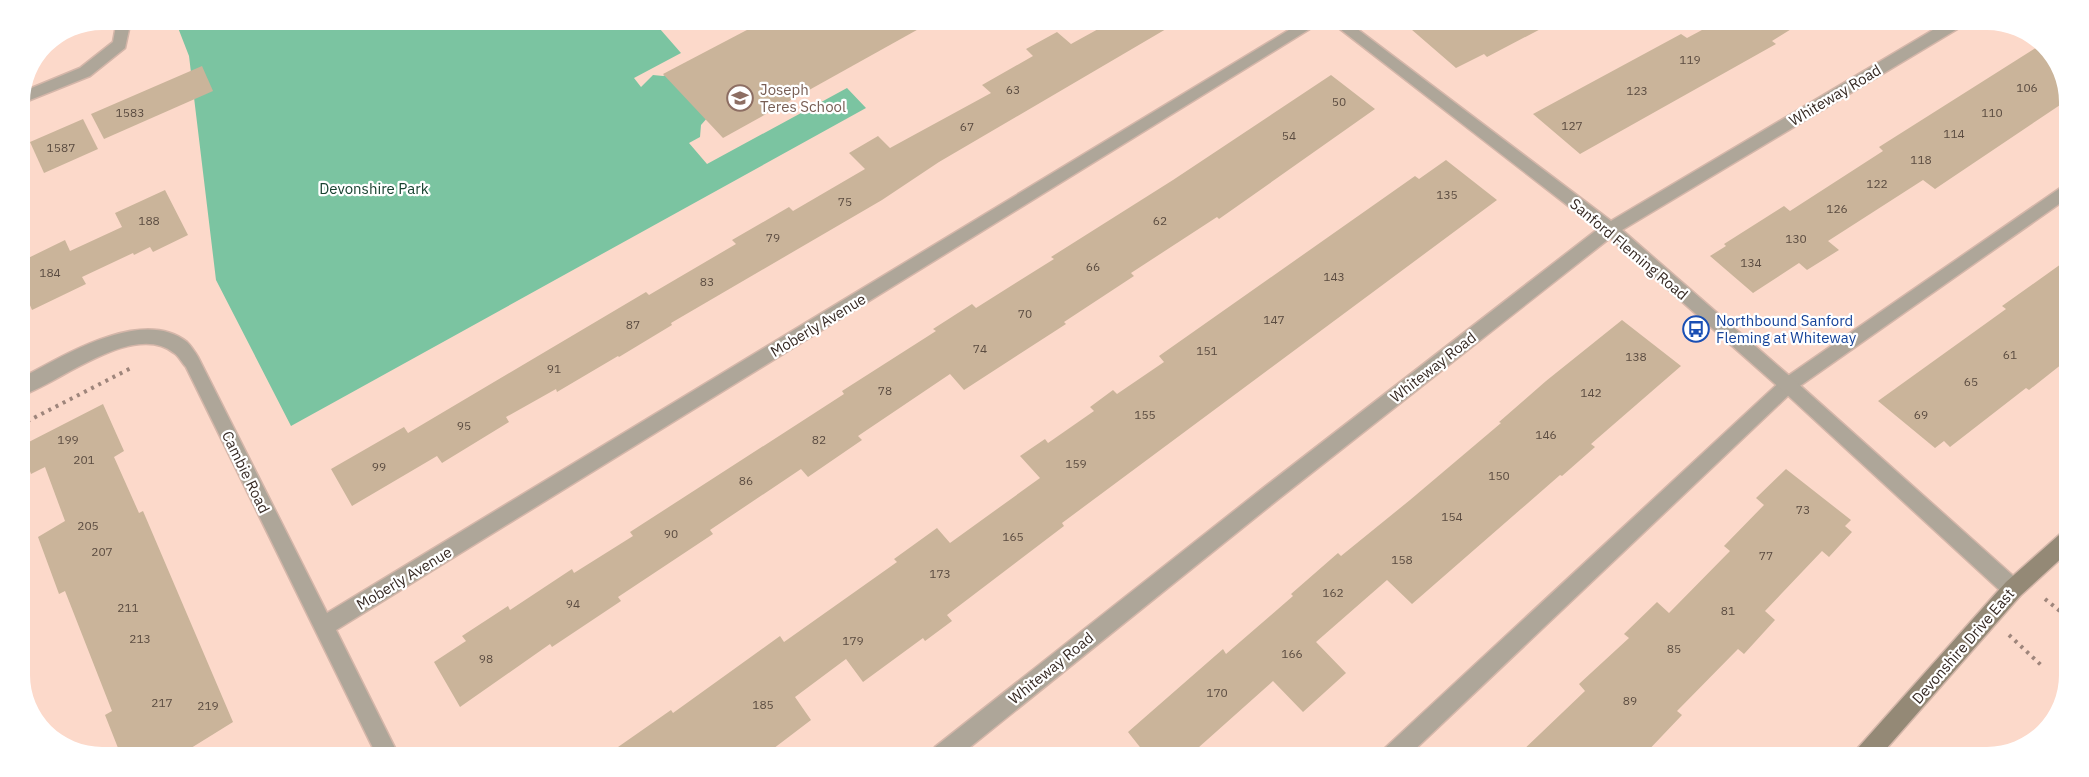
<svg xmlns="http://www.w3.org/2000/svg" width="2089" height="777" font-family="'IBM Plex Sans',sans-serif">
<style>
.green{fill:#7bc4a1}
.building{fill:#cab49a}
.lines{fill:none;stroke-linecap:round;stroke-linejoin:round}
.lane-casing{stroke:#d4b6a9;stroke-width:3}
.street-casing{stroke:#d4b6a9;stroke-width:3}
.secondary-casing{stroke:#d4b6a9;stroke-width:3}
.path{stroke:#9e857b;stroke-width:4;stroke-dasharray:3 5;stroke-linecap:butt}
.lane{fill:#aea699;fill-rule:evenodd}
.street{fill:#aea699;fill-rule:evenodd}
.secondary{fill:#948976;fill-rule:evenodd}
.labels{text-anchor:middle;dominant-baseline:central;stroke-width:4.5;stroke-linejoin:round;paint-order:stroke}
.number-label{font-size:12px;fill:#5b4c41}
.education-label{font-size:15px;fill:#785e54;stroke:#fff;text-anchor:start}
.street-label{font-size:15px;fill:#362923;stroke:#fff}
.park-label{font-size:15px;fill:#184230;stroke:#fff}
.transit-label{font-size:15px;fill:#164399;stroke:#fff;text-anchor:start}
</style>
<rect width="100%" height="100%" fill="#fcd9ca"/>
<!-- green -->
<polygon class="green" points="175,20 653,21 681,53 634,78 641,87 653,75 663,76 674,72 708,117 701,125 700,137 689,143 707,164 847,88 866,108 291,426 216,280 189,56"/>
<!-- building -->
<g class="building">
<polygon points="764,21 933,21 723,138 663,74"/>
<polygon points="1111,22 1178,22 939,162 882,200 671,323 672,325 619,357 618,356 557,392 556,389 506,417 509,422 442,463 437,456 352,506 331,469 404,427 408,433 646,292 649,295 736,244 732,240 789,207 793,211 865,169 849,153 878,136 890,148 991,93 982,85 1033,56 1026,49 1057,32 1071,44"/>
<polygon points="1404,23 1552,23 1487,57 1484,54 1456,68"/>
<polygon points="1715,23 1801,23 1772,41 1776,44 1580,154 1533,114 1681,34 1687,38"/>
<polygon points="2042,44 2052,51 2069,99 1935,189 1923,180 1828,241 1839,250 1807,270 1799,263 1753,293 1710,256 1726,246 1724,244 1784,206 1790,211 1883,151 1879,147"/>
<polygon points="202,66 213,91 104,139 91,114"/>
<polygon points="1331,75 1375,109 1219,219 1217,217 1131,273 1134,276 1064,322 1066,324 964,390 950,374 858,436 862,440 808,477 801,469 710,530 713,534 618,597 621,601 552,647 550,644 460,707 434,662 466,641 462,636 508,606 510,610 572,569 574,573 633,536 630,532 844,394 842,391 936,331 933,329 972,304 976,308 1054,259 1051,257 1173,180"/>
<polygon points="83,119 98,149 44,173 30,142"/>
<polygon points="1446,160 1497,200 1062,523 1064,526 947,615 952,621 925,641 923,638 863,682 846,659 795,697 811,720 765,755 608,754 671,710 673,713 780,636 784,642 897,562 894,559 937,528 950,543 1040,478 1020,456 1045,439 1048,443 1094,411 1090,407 1113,390 1117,394 1164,362 1159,356 1415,176 1419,179"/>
<polygon points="165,190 188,235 153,252 150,247 134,255 133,253 82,277 86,284 32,310 20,282 20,262 65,240 70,251 122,227 115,213"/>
<polygon points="2068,259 2067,360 2029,390 2026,388 1950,447 1944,441 1935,448 1878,401 2006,309 2002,306"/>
<polygon points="1622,320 1681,366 1591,444 1595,447 1562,476 1560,475 1412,604 1387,580 1316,642 1346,673 1303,712 1273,681 1189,756 1147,756 1128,732 1223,649 1226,654 1293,596 1291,594 1338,553 1341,556 1410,500 1501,423 1499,422 1546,381"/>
<polygon points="103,404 124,451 114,457 139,513 143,511 233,722 183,753 120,753 105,715 112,711 65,591 59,594 38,537 65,521 45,467 31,474 21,446"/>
<polygon points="1786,469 1851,520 1845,526 1852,532 1829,557 1822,551 1765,611 1775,620 1744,654 1738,649 1677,711 1682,715 1642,757 1517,756 1585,691 1579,684 1629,638 1624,634 1657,602 1669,613 1730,551 1724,546 1764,505 1756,498"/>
</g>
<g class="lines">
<!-- lane casing -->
<g class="lane-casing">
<polygon id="lane" points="2069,182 2069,197 1794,390 1408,756 1382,756 1385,748 1782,380"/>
</g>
<!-- street casing -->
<g class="street-casing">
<g id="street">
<polygon points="117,20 131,20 125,48 90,76 20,104 22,92 80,68 113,42"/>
<path d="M1302 22H1321L336 630 398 754H376L186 367C182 363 179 356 174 353 134 320 58 384 20 396V379C61 357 142 306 187 342 191 346 195 352 198 357L327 613Z"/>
<polygon points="1331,22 1348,22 1611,221 1943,24 1961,24 1959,28 1622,230 1794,380 2020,582 2023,589 2020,596 2013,598 2006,596 1782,390 1610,238 1281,497 960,755 932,755 935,747 1267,485 1598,229"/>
</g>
</g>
<!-- secondary casing -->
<g class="secondary-casing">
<polygon id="secondary" points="2066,532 2066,554 2020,596 1879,757 1854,757 1857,749 2006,582 2059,535"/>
</g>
<!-- path -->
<g class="path">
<polyline points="20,425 133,367"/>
<polyline points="2045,599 2066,616"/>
<polyline points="2009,635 2041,665"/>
</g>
<!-- lane -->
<use href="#lane" class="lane"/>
<!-- street -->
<use href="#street" class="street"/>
<!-- secondary -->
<use href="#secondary" class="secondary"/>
</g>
<!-- icons -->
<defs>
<g id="school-ring" transform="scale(1.35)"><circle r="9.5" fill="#fff" stroke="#8d6e63" stroke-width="1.5"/><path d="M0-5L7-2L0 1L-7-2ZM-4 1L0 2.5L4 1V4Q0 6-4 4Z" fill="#8d6e63"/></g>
<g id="bus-ring" transform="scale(1.35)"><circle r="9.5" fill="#fff" stroke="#1a4fb4" stroke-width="1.5"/><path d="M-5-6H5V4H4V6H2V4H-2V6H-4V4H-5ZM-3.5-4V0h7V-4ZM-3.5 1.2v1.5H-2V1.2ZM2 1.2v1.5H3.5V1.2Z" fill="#1a4fb4"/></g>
</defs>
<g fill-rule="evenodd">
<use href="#school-ring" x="740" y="98"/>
<use href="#bus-ring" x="1696" y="329"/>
</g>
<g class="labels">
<!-- number labels -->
<g class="number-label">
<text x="1690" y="59">119</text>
<text x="2027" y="87">106</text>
<text x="1013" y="89">63</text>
<text x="1637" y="90">123</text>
<text x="1339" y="101">50</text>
<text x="130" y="112">1583</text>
<text x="1992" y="112">110</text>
<text x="1572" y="125">127</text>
<text x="967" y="126">67</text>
<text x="1954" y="133">114</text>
<text x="1289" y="135">54</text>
<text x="61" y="147">1587</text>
<text x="1921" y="159">118</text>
<text x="1877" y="183">122</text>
<text x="1447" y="194">135</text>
<text x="845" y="201">75</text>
<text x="1837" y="208">126</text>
<text x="149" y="220">188</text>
<text x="1160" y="220">62</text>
<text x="773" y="237">79</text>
<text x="1796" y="238">130</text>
<text x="1751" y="262">134</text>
<text x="1093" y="266">66</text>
<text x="50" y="272">184</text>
<text x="1334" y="276">143</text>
<text x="707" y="281">83</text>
<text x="1025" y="313">70</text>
<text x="1274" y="319">147</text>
<text x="633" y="324">87</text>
<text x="980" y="348">74</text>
<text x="1207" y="350">151</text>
<text x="2010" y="354">61</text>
<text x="1636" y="356">138</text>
<text x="554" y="368">91</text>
<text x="1971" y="381">65</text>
<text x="885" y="390">78</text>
<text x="1591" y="392">142</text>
<text x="1145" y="414">155</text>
<text x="1921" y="414">69</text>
<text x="464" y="425">95</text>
<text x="1546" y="434">146</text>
<text x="68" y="439">199</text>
<text x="819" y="439">82</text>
<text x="84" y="459">201</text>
<text x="1076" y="463">159</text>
<text x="379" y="466">99</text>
<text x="1499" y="475">150</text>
<text x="746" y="480">86</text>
<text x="1803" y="509">73</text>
<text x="1452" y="516">154</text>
<text x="88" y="525">205</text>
<text x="671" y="533">90</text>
<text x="1013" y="536">165</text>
<text x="102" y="551">207</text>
<text x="1766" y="555">77</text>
<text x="1402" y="559">158</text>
<text x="940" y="573">173</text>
<text x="1333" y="592">162</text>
<text x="573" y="603">94</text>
<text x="128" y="607">211</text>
<text x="1728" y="610">81</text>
<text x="140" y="638">213</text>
<text x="853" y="640">179</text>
<text x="1674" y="648">85</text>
<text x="1292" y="653">166</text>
<text x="486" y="658">98</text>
<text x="1217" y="692">170</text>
<text x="1630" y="700">89</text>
<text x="162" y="702">217</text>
<text x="763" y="704">185</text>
<text x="208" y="705">219</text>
</g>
<!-- education labels -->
<g class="education-label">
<text x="760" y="89">Joseph<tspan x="760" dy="17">Teres School</tspan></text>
</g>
<!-- street labels -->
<g class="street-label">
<text transform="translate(1835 95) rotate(-31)">Whiteway Road</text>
<text transform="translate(1629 249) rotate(40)">Sanford Fleming Road</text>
<text transform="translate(818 325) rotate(-31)">Moberly Avenue</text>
<text transform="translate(1433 367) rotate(-38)">Whiteway Road</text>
<text transform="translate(246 472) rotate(64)">Cambie Road</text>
<text transform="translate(404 578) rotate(-31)">Moberly Avenue</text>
<text transform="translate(1963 646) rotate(-49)">Devonshire Drive East</text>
<text transform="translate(1051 668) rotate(-39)">Whiteway Road</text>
</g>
<!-- park labels -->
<g class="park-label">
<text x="374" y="188">Devonshire Park</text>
</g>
<!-- transit labels -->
<g class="transit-label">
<text x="1716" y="320">Northbound Sanford<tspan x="1716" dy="17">Fleming at Whiteway</tspan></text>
</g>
</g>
<!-- crop -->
<path d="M0 0H2089V777H0ZM102 30H1987A72 72 0 0 1 2059 102V675A72 72 0 0 1 1987 747H102A72 72 0 0 1 30 675V102A72 72 0 0 1 102 30Z" fill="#fff" fill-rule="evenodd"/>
</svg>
